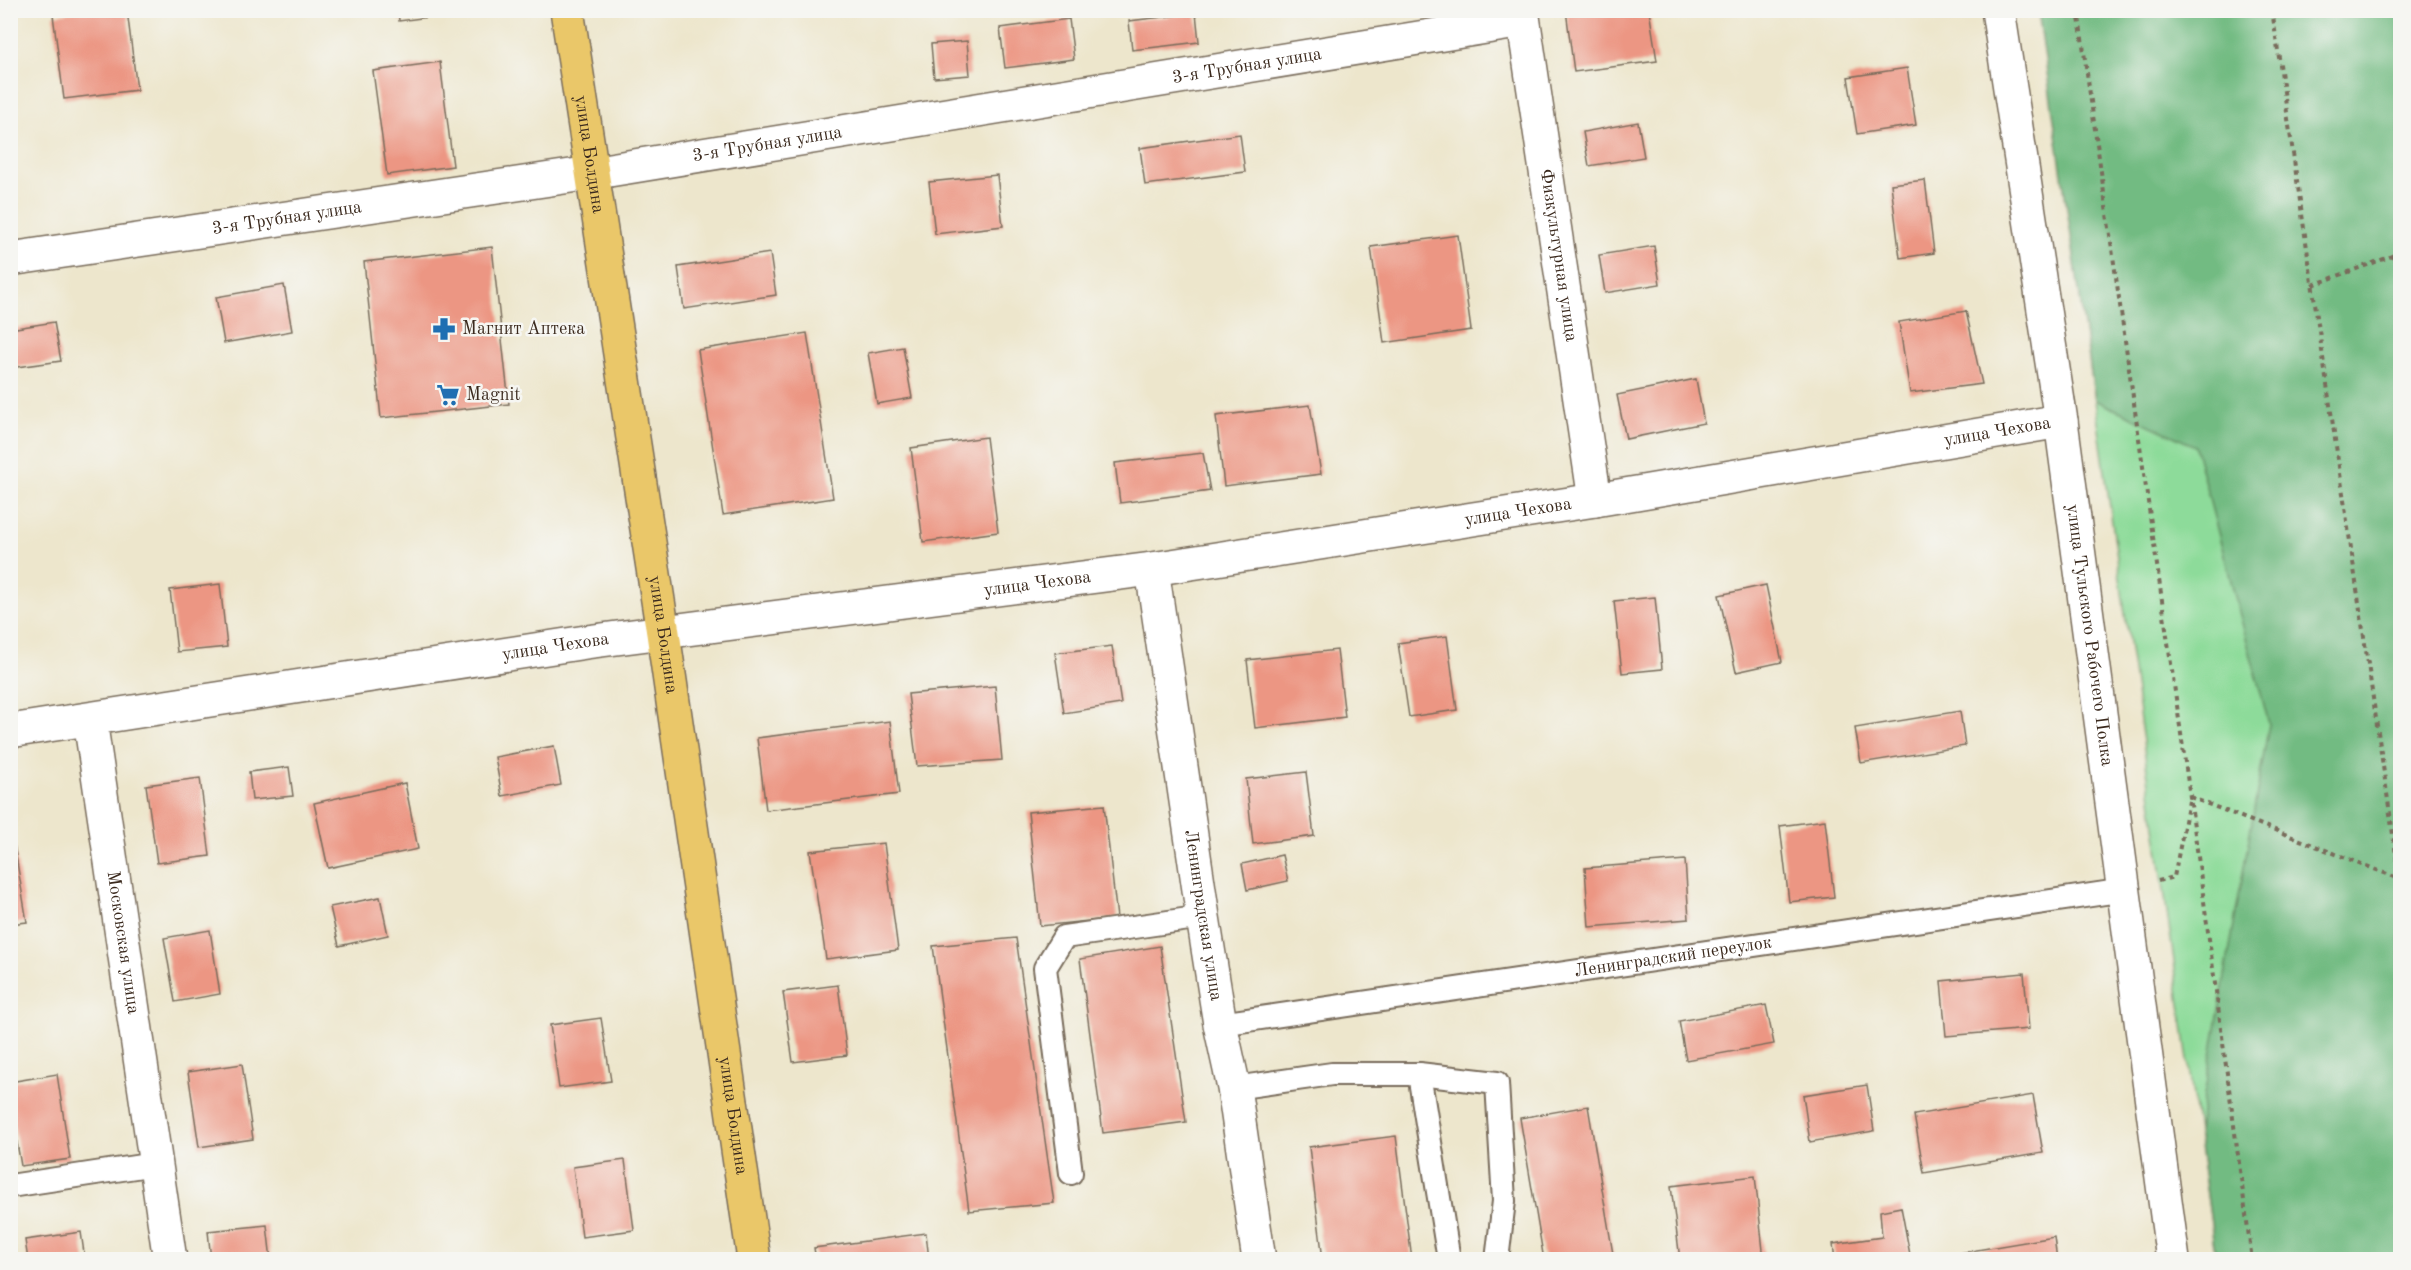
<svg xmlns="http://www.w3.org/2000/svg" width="2411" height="1270" font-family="'Old Standard TT',serif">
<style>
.green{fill:#8ddb9a;stroke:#64825c;stroke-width:1.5}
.forest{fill:#72bb82;stroke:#567250;stroke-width:1.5}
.building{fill:#ec9683}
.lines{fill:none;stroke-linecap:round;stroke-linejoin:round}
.service-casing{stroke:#796c5b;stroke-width:26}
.minor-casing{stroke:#796c5b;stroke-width:36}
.primary-casing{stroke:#796c5b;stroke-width:36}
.path{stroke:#796c5b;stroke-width:4;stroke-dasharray:4.5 4.5;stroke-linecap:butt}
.service{stroke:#fff;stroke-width:22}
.minor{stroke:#fff;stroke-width:33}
.primary{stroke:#eac769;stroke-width:33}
.labels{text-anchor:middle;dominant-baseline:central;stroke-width:5;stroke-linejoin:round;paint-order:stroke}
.street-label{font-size:18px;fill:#3b2a1e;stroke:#f6f6f2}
.poi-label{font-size:18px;fill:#3b2a1e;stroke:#f6f6f2;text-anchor:start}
</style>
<rect width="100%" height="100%" fill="#f6f6f2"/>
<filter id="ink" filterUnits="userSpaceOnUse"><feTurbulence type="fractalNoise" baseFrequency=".0167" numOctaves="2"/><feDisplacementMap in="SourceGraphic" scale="12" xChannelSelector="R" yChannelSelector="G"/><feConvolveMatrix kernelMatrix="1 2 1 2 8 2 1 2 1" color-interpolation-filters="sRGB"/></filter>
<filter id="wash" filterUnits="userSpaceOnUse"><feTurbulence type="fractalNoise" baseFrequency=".008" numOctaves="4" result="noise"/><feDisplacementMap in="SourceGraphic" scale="24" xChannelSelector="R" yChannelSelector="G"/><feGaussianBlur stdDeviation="1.35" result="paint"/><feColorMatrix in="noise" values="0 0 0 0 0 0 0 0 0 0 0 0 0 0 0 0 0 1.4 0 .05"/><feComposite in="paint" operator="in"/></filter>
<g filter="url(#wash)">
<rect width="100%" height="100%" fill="#ede6cc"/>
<!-- green -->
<polygon class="green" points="2040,11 2400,11 2400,1259 2216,1259"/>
<!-- forest -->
<polygon class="forest" points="2038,11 2400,11 2400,1259 2216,1259 2198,1130 2269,724 2195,446 2095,400"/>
<g id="blocks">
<!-- building -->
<g class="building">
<polygon points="89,10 127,10 137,90 64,99 53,15"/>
<polygon points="398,10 459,10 459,13 399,21"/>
<polygon points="1566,10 1649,10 1657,61 1574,72"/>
<polygon points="1196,13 1199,42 1132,50 1129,21"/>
<polygon points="1069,19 1074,59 1005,68 1000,28"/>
<polygon points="967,41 970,75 934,78 931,44"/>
<polygon points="440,62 453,166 387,175 373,71"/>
<polygon points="1907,68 1916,125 1857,134 1848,77"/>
<polygon points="1638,122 1644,157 1589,166 1583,132"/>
<polygon points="1240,134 1245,172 1145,185 1140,148"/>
<polygon points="997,175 1003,226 935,234 929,182"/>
<polygon points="1925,180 1934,253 1900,258 1891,184"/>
<polygon points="1458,235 1471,330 1384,343 1371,247"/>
<polygon points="1654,246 1660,284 1605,293 1599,255"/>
<polygon points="492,247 509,404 381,418 364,262"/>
<polygon points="770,253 776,295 684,309 678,267"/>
<polygon points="284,285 292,331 224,343 216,297"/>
<polygon points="1966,311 1982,384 1910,393 1899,322"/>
<polygon points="54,322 61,361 10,368 10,329"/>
<polygon points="807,333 833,498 723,515 698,350"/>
<polygon points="903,347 912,398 877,404 868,353"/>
<polygon points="1696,379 1704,423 1626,439 1617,395"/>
<polygon points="1310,405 1321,474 1224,486 1216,416"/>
<polygon points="986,437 998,532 923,542 911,448"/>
<polygon points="1203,453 1210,491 1120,503 1115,463"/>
<polygon points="220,584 227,647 177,652 170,590"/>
<polygon points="1766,585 1782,662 1736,672 1719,595"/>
<polygon points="1655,597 1662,669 1622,673 1614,601"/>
<polygon points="1447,636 1457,710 1409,717 1398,643"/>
<polygon points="1112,646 1121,704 1064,713 1055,653"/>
<polygon points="1337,650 1345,717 1255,728 1247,660"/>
<polygon points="995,686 1002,760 917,766 908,694"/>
<polygon points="1960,711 1965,746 1861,763 1855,728"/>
<polygon points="890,721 899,794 766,810 757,738"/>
<polygon points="554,746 561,785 502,796 495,757"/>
<polygon points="289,767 293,796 252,800 249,772"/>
<polygon points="1306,772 1314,836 1253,844 1246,779"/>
<polygon points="200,778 210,856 157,863 146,785"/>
<polygon points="405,783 418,849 328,868 314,803"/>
<polygon points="1104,805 1117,918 1040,926 1028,812"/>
<polygon points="1825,820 1834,897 1789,902 1780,826"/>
<polygon points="884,843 898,950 826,959 810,851"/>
<polygon points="14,844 27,922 10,924 10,845"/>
<polygon points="1282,855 1288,881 1247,890 1242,864"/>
<polygon points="1685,860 1689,919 1589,927 1585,868"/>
<polygon points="380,897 388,935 339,946 330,907"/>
<polygon points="210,930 220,994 175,1002 164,938"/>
<polygon points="1016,938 1054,1203 969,1211 933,946"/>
<polygon points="1160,946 1186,1122 1103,1133 1080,959"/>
<polygon points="2024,973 2029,1029 1946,1036 1941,981"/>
<polygon points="838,985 847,1055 793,1062 783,992"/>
<polygon points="1766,1005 1774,1044 1686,1060 1679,1021"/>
<polygon points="601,1018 611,1081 559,1088 550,1025"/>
<polygon points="242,1064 253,1139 199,1147 188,1072"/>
<polygon points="57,1074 70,1159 21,1166 10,1102 10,1082"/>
<polygon points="1867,1085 1874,1131 1810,1142 1803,1095"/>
<polygon points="2033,1095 2043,1153 1924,1173 1914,1115"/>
<polygon points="1588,1106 1614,1260 1544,1260 1520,1118"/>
<polygon points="1396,1136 1412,1260 1323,1260 1309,1147"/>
<polygon points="625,1160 634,1230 582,1237 573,1167"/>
<polygon points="1755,1176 1764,1260 1680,1260 1671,1186"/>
<polygon points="1901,1207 1911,1260 1835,1260 1833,1244 1882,1237 1880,1211"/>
<polygon points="267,1225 271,1260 211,1260 208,1231"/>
<polygon points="81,1232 85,1260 28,1260 25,1240"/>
<polygon points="926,1233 929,1260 816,1260 814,1248"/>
<polygon points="2054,1237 2057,1260 1930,1260 1929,1258"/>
</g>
</g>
</g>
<g filter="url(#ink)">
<use href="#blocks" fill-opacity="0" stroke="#796c5b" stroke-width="1.5"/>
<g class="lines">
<!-- service casing -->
<g class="service-casing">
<g id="service">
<path id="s1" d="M1220 1024 2125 890"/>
<polyline points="1419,1074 1449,1260"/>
<polyline points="1234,1088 1332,1074 1419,1074 1497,1083 1504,1201 1497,1260"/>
<polyline points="1071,1173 1045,968 1064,937 1203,917"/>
<polyline points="10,1186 155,1164"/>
</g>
</g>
<!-- minor casing -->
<g class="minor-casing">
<g id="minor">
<path id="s2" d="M1522 10 1595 500"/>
<path id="s3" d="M1998 10 2061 421 2173 1260"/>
<path id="s4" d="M10 259 591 173 1523 21"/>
<path id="s5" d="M1152 569 1203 917 1220 1024 1234 1088 1259 1260"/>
<path id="s6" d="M90 720 170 1260"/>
<path id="s7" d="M10 731 586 642 1152 569 1595 500 2061 421"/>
</g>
</g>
<!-- primary casing -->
<g class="primary-casing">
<g id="primary">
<path id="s8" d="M567 10 663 633 754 1260"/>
</g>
</g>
<!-- path -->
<g class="path">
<polyline points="2078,10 2190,797 2252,1260"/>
<polyline points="2272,10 2400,882"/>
<polyline points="2313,285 2400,253"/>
<polyline points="2190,797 2400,879"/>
<polyline points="2158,881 2174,877 2189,801"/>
</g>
<!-- service -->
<use href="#service" class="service"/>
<!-- minor -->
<use href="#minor" class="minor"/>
<!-- primary -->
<use href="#primary" class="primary"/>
</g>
</g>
<!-- icons -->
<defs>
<g id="pharmacy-bare" transform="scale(1.8)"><path d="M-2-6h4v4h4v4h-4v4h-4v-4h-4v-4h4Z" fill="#1f6fb2" stroke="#f6f6f2" stroke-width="2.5" paint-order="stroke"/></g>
<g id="supermarket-bare" transform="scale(1.8)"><path d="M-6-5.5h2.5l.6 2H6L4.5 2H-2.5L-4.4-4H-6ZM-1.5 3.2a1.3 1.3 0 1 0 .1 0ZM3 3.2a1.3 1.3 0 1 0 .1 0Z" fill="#1f6fb2" stroke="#f6f6f2" stroke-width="2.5" paint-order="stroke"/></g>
</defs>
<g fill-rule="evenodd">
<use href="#pharmacy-bare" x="444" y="329"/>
<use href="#supermarket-bare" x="448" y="395"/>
</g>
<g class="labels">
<!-- street labels -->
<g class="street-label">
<text stroke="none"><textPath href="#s4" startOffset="1252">3-я Трубная улица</textPath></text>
<text stroke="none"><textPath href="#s4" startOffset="766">3-я Трубная улица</textPath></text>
<text stroke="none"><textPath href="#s8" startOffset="146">улица Болдина</textPath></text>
<text stroke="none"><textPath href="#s4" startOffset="280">3-я Трубная улица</textPath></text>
<text stroke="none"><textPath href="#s2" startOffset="248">Физкультурная улица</textPath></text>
<text stroke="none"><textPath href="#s7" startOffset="2010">улица Чехова</textPath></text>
<text stroke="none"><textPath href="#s7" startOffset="1524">улица Чехова</textPath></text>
<text stroke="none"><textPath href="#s7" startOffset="1038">улица Чехова</textPath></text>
<text stroke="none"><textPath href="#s3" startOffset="632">улица Тульского Рабочего Полка</textPath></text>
<text stroke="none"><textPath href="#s8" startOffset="632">улица Болдина</textPath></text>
<text stroke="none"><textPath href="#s7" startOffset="552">улица Чехова</textPath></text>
<text stroke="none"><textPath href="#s5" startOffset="350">Ленинградская улица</textPath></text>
<text stroke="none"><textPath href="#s6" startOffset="225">Московская улица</textPath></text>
<text stroke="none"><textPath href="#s1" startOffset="458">Ленинградский переулок</textPath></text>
<text stroke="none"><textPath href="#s8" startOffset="1118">улица Болдина</textPath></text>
</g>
<!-- poi labels -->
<g class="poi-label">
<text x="462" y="329">Магнит Аптека</text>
<text x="466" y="395">Magnit</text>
</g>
</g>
<!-- margin -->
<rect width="2411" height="1270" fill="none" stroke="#f6f6f2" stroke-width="36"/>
</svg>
